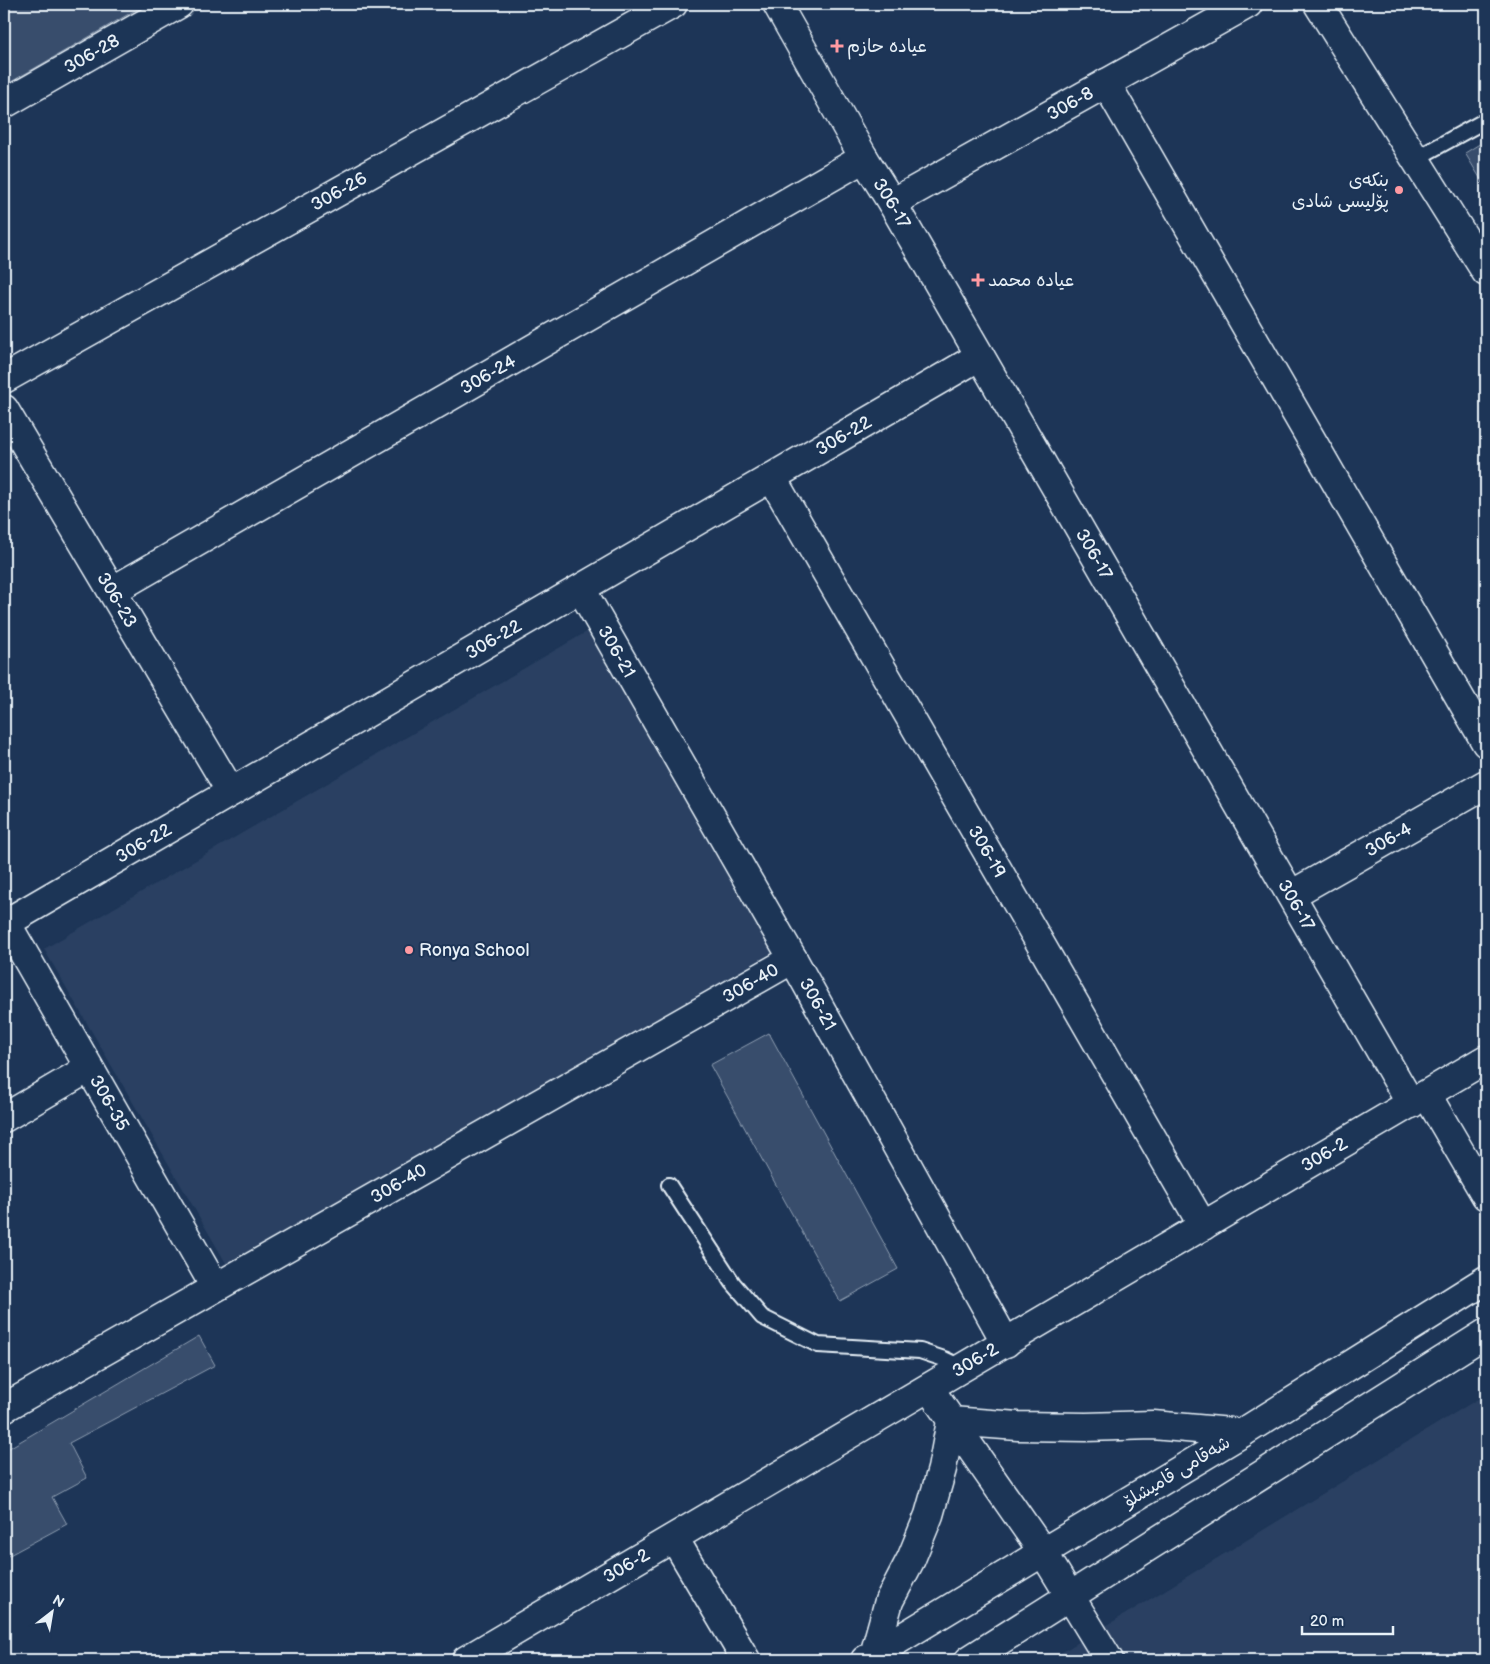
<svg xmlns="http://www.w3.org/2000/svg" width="1490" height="1664" font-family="'Balsamiq Sans','Playpen Sans Arabic',sans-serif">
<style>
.built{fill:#2a4162}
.green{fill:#374d6c;stroke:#909fb2}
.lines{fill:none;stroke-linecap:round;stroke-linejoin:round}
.service-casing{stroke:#e8f1f8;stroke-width:18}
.minor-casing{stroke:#e8f1f8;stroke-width:31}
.tertiary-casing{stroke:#e8f1f8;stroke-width:31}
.service{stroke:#1d3557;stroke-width:14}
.minor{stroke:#1d3557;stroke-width:28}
.tertiary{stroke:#1d3557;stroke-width:28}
.poi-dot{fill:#ff9aa2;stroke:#1d3557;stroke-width:2}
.labels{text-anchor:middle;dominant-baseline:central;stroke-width:4;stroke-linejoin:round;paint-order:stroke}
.poi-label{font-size:18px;fill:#e8f1f8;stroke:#1d3557;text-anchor:start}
.street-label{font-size:18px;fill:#e8f1f8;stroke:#1d3557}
</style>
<rect width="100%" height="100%" fill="#1d3557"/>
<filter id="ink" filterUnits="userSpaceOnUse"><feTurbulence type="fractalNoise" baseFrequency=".02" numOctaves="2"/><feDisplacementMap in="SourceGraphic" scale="10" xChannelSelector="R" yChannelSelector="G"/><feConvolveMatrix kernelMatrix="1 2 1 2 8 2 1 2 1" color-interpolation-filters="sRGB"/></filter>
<g filter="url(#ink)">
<!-- built -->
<g class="built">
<polygon points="595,627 774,951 230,1270 44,949"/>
<polygon points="1486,1394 1486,1660 1049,1660 1134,1609"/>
</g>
<!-- green -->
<g class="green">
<polygon points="4,4 146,4 4,86"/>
<polygon points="1486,140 1486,188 1465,153"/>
<polygon points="769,1033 898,1269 840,1301 710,1065"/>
<polygon points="199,1336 215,1365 69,1443 87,1478 52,1497 67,1524 4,1558 4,1451"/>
</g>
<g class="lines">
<!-- service casing -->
<g class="service-casing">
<g id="service">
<polyline points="1415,159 1486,120"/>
<polyline points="669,1185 733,1283 762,1317 818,1345 920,1351 944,1359 963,1368"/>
</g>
</g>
<!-- minor casing -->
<g class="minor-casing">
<g id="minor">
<path id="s1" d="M777 4 864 158 892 203 1411 1104"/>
<polyline points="1318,4 1486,272"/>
<polyline points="1106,83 1486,743"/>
<path id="s2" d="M4 104 179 4"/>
<path id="s3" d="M892 203 1248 4"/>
<path id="s4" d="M4 379 673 4"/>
<path id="s5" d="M4 409 231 792"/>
<path id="s6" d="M772 478 1203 1226"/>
<path id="s7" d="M581 589 793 959 1006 1343"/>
<path id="s8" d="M112 591 864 158"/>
<path id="s9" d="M1291 895 1486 784"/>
<path id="s10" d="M4 919 215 1287"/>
<path id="s11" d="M6 923 980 356"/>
<polyline points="1427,1095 1486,1196"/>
<polyline points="4,1118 89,1068"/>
<polyline points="929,1388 1043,1552"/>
<path id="s12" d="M4 1408 793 959"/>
<polyline points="674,1538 746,1660"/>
<path id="s13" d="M466 1660 1486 1059"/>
</g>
</g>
<!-- tertiary casing -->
<g class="tertiary-casing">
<g id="tertiary">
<polyline points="1043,1552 1109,1660"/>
<polyline points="874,1655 889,1601 911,1559 929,1515 942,1469 951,1421 1018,1426 1086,1427 1153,1425 1242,1433"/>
<polyline points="865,1660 1043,1552 1242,1433 1486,1280"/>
<polyline points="969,1660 1486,1333"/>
</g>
</g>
<!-- service -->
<use href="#service" class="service"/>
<!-- minor -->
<use href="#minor" class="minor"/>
<!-- tertiary -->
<use href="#tertiary" class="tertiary"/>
</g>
</g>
<!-- markers -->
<g class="poi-dot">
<path d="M834.5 38.5h5v5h5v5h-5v5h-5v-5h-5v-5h5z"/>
<circle cx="1399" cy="190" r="5"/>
<path d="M975.5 272.5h5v5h5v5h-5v5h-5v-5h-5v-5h5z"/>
<circle cx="409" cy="950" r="5"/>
</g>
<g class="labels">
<!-- poi labels -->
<g class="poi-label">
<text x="847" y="46">عياده حازم</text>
<text x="1389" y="180" text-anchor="end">بنکەی<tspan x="1389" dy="21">پۆلیسی شادی</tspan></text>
<text x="988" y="280">عياده محمد</text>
<text x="419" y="950">Ronya School</text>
</g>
<!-- street labels -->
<g class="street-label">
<text stroke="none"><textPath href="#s2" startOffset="101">306-28</textPath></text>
<text stroke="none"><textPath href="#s3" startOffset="204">306-8</textPath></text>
<text stroke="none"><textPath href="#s4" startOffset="384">306-26</textPath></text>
<text stroke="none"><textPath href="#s1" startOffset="230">306-17</textPath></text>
<text stroke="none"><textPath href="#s8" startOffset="434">306-24</textPath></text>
<text stroke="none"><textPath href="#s11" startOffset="969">306-22</textPath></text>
<text stroke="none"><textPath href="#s1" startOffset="635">306-17</textPath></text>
<text stroke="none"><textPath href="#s5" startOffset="222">306-23</textPath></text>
<text stroke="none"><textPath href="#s11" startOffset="564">306-22</textPath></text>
<text stroke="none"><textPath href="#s7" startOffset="72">306-21</textPath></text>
<text stroke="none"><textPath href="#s9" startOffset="112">306-4</textPath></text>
<text stroke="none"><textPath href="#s11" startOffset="159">306-22</textPath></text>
<text stroke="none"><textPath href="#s6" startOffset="431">306-19</textPath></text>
<text stroke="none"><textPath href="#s1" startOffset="1040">306-17</textPath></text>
<text stroke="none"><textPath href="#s12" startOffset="859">306-40</textPath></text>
<text stroke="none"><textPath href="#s7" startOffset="478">306-21</textPath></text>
<text stroke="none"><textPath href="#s10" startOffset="212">306-35</textPath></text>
<text stroke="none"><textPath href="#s13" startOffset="996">306-2</textPath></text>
<text stroke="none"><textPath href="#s12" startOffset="454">306-40</textPath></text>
<text stroke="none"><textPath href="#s13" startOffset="591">306-2</textPath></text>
<text transform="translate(1177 1472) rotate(-31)">شەقامی قامیشلۆ</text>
<text stroke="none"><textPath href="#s13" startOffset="186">306-2</textPath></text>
</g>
</g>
<!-- margin -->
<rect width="1490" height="1664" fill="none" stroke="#1d3557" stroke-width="20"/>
<rect x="10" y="10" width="1470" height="1644" fill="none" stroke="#e8f1f8" stroke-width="2" filter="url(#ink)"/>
<!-- north arrow -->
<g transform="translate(52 1612) rotate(31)" stroke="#1d3557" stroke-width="4" paint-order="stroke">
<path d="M0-4L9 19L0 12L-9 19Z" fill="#e8f1f8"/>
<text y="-8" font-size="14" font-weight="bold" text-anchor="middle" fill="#e8f1f8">N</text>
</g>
<!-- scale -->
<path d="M1302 1626v8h91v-8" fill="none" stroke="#e8f1f8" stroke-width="2.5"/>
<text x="1310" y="1626" font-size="15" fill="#e8f1f8" stroke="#1d3557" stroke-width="4" paint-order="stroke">20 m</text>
</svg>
